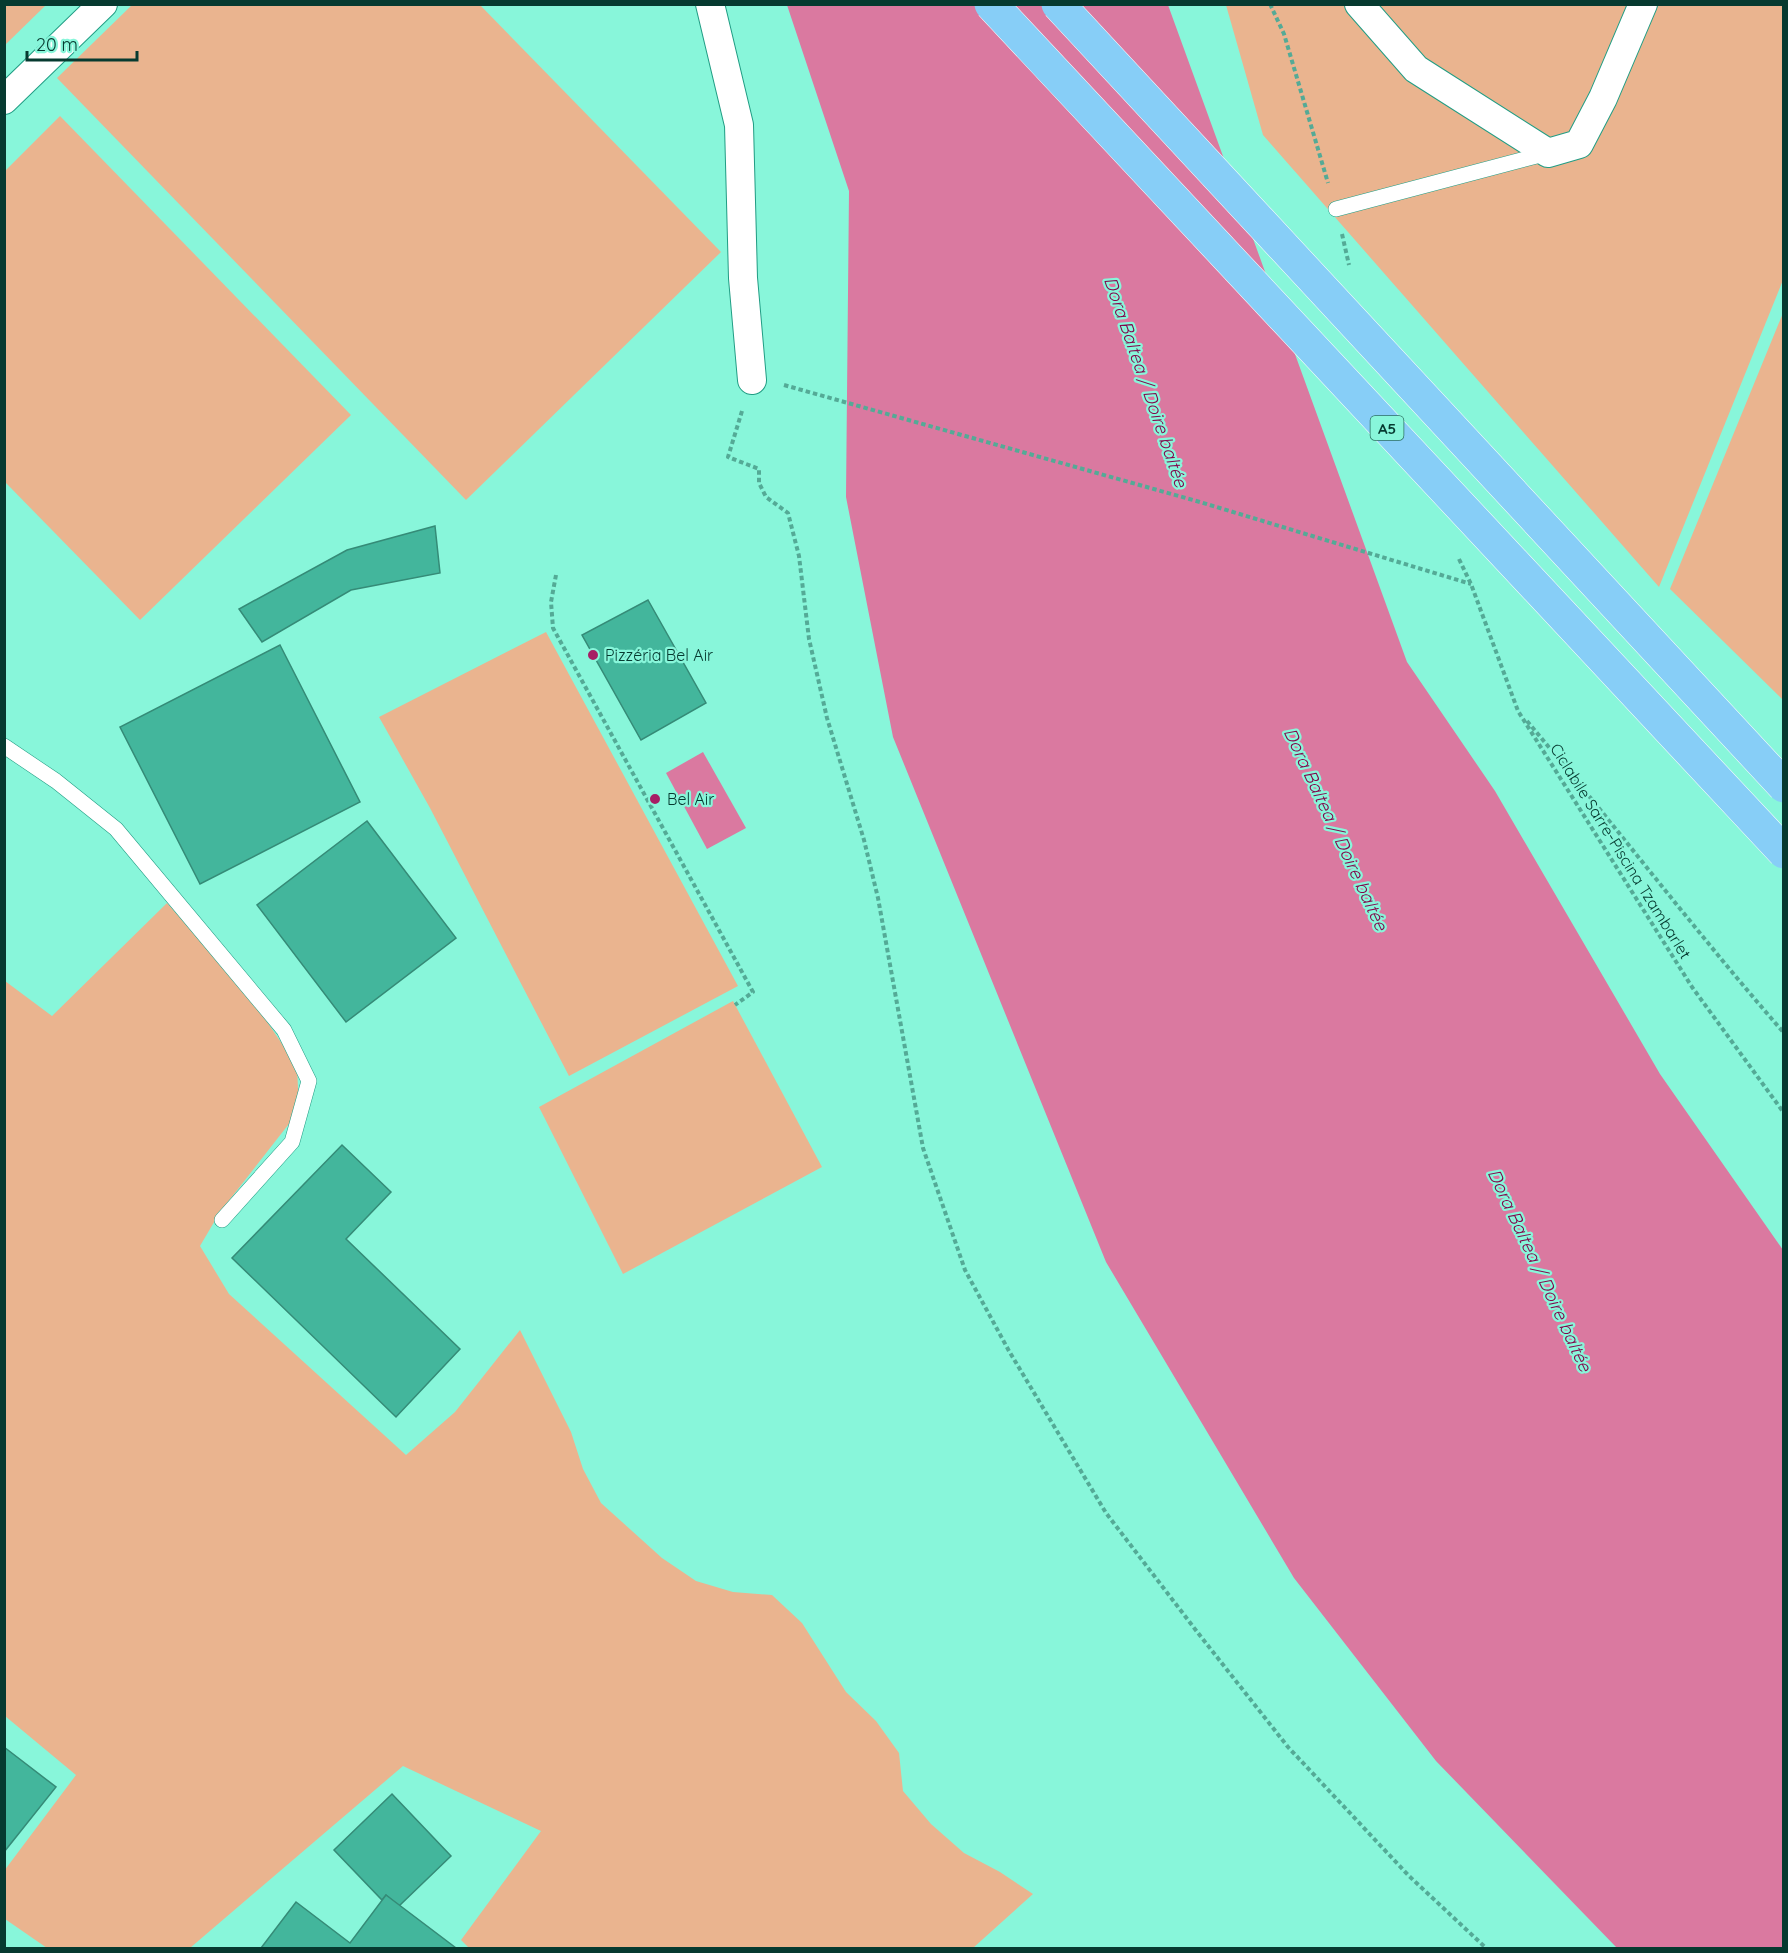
<svg xmlns="http://www.w3.org/2000/svg" width="1788" height="1953" font-family="Quicksand,sans-serif">
<style>
.green{fill:#eab48f}
.water{fill:#da79a0}
.building{fill:#43b69c;stroke:#358b77;stroke-width:1.5}
.lines{fill:none;stroke-linecap:round;stroke-linejoin:round}
.lane-casing{stroke:#219d84;stroke-width:16}
.street-casing{stroke:#219d84;stroke-width:30}
.path{stroke:#54aa96;stroke-width:4;stroke-dasharray:4.5 3;stroke-linecap:butt}
.lane{stroke:#fff;stroke-width:15}
.street{stroke:#fff;stroke-width:28}
.highway-bridge-casing{stroke:#fff;stroke-width:34;stroke-linecap:butt}
.highway-bridge{stroke:#87cef7;stroke-width:33}
.poi-dot{fill:#a71e65;stroke:#88f6da;stroke-width:2}
.labels{text-anchor:middle;dominant-baseline:central;stroke-width:4.5;stroke-linejoin:round;paint-order:stroke}
.shield{fill:#88f6da;stroke:#2d7263;stroke-width:1.5}
.shield-label{font-size:15px;font-weight:bold;fill:#063a30}
.poi-label{font-size:16px;fill:#063a30;stroke:#88f6da;text-anchor:start}
.street-label{font-size:16px;fill:#063a30;stroke:#88f6da}
.water-label{font-size:18px;font-style:italic;fill:#82074b;stroke:#88f6da}
</style>
<rect width="100%" height="100%" fill="#88f6da"/>
<!-- green -->
<g class="green">
<polygon points="5,4 46,4 46,5 5,45"/>
<polygon points="133,4 480,5 721,252 466,500 57,78"/>
<polygon points="1226,5 1783,5 1783,280 1659,587 1263,135"/>
<polygon points="60,116 351,415 140,620 5,482 5,171"/>
<polygon points="1783,313 1783,700 1670,589"/>
<polygon points="546,632 738,986 569,1076 430,808 379,717"/>
<polygon points="167,903 249,995 297,1066 299,1111 220,1212 200,1246 229,1294 406,1455 455,1412 520,1330 571,1432 583,1469 601,1503 662,1558 696,1581 733,1592 772,1595 802,1623 846,1692 876,1721 899,1753 903,1791 931,1824 964,1853 1000,1872 1033,1894 973,1948 469,1948 461,1940 541,1831 403,1766 190,1948 47,1948 5,1919 4,1871 76,1775 5,1716 5,981 52,1016"/>
<polygon points="733,1001 822,1167 623,1274 539,1107"/>
</g>
<!-- water -->
<g class="water">
<polygon points="787,5 1168,5 1407,662 1495,791 1660,1074 1783,1250 1783,1948 1617,1948 1436,1761 1294,1578 1106,1262 893,737 846,497 849,191"/>
<polygon points="703,752 746,828 707,849 666,773"/>
</g>
<!-- building -->
<g class="building">
<polygon points="435,526 440,573 351,590 262,642 239,609 347,550"/>
<polygon points="648,600 706,703 641,740 582,635"/>
<polygon points="280,645 360,802 200,884 120,727"/>
<polygon points="367,821 456,938 346,1022 257,905"/>
<polygon points="342,1145 391,1192 346,1239 460,1349 396,1417 232,1258"/>
<polygon points="4,1747 56,1787 4,1852"/>
<polygon points="392,1794 451,1856 399,1906 386,1895 382,1900 334,1850"/>
<polygon points="386,1895 456,1948 261,1948 296,1902 350,1943"/>
</g>
<g class="lines">
<!-- lane casing -->
<g class="lane-casing">
<g id="lane">
<polyline points="1336,209 1548,153"/>
<polyline points="4,746 56,781 116,829 284,1030 309,1081 292,1142 222,1220"/>
</g>
</g>
<!-- street casing -->
<g class="street-casing">
<g id="street">
<polyline points="710,4 739,125 743,278 752,380"/>
<polyline points="1359,4 1416,69 1548,153 1579,144 1603,98 1643,4"/>
<polyline points="4,100 103,4"/>
</g>
</g>
<!-- path -->
<g class="path">
<polyline points="1270,4 1284,34 1328,183"/>
<polyline points="1342,234 1349,265"/>
<polyline points="784,385 1200,502 1471,584"/>
<polyline points="742,411 728,457 759,469 759,483 766,497 788,513 799,556 809,639 827,718 864,840 878,898 923,1148 965,1270 1009,1351 1106,1513 1198,1633 1288,1747 1409,1876 1486,1948"/>
<polyline points="1459,559 1471,584 1518,711 1692,987 1784,1113"/>
<polyline points="556,575 551,602 553,628 753,992 735,1005"/>
<path d="M1527 721C1614 824 1695 931 1784 1033"/>
</g>
<!-- lane -->
<use href="#lane" class="lane"/>
<!-- street -->
<use href="#street" class="street"/>
<!-- highway-bridge casing -->
<g class="highway-bridge-casing">
<g id="highway-bridge">
<polyline points="991,4 1784,852"/>
<polyline points="1058,4 1784,786"/>
</g>
</g>
<!-- highway-bridge -->
<use href="#highway-bridge" class="highway-bridge"/>
</g>
<!-- markers -->
<g class="poi-dot">
<circle cx="593" cy="655" r="6"/>
<circle cx="655" cy="799" r="6"/>
</g>
<g class="labels">
<!-- shield labels -->
<rect class="shield" x="1370.5" y="416" width="33" height="24" rx="4.5"/>
<g class="shield-label">
<text x="1387" y="428">A5</text>
</g>
<!-- poi labels -->
<g class="poi-label">
<text x="605" y="655">Pizzéria Bel Air</text>
<text x="667" y="799">Bel Air</text>
</g>
<!-- street labels -->
<g class="street-label">
<text transform="translate(1621 851) rotate(58)">Ciclabile Sarre-Piscina Tzambarlet</text>
</g>
<!-- water labels -->
<g class="water-label">
<text transform="translate(1146 382) rotate(71)">Dora Baltea / Doire baltée</text>
<text transform="translate(1336 829) rotate(65)">Dora Baltea / Doire baltée</text>
<text transform="translate(1540 1270) rotate(65)">Dora Baltea / Doire baltée</text>
</g>
</g>
<!-- border -->
<rect width="1788" height="1953" fill="none" stroke="#063a30" stroke-width="12"/>
<!-- scale -->
<path d="M27 51v9h110v-9" fill="none" stroke="#063a30" stroke-width="3"/>
<text x="36" y="51" font-size="18" fill="#063a30" stroke="#88f6da" stroke-width="4.5" paint-order="stroke">20 m</text>
</svg>
